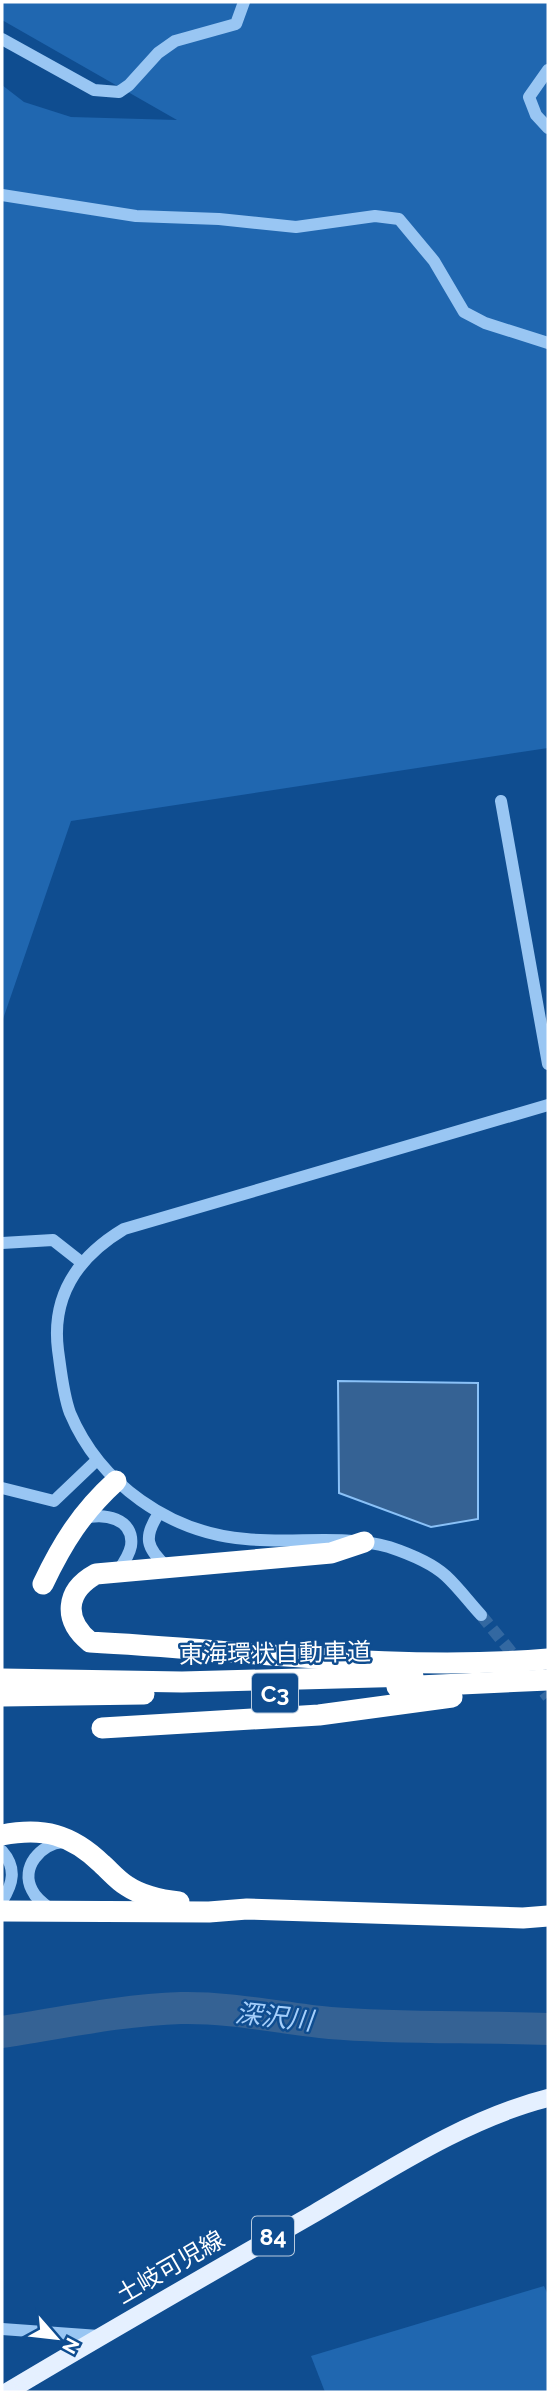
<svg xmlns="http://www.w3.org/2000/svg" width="550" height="2394" font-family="Raleway,'Noto Sans JP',sans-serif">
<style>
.green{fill:#2067b0}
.water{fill:#356294;stroke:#8ac1f7;stroke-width:2}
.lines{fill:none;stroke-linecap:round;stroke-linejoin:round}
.river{stroke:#356294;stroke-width:32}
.minor-tunnel{stroke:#3368a1;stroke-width:12;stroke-dasharray:12 6;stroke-linecap:butt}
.minor{stroke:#99c6f3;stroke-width:12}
.major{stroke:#e5f0ff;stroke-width:18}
.highway{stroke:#fff;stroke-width:21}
.labels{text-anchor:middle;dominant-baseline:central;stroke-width:5;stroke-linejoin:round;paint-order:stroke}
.shield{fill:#0f4d90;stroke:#b7cade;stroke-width:2}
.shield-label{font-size:23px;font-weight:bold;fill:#fff}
.street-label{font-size:24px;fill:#fff;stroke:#0f4d90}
.water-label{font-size:26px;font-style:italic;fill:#a5cffb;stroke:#0f4d90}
</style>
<rect width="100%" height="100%" fill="#0f4d90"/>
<!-- green -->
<g class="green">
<polygon points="2,2 548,2 548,748 71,821 2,1022 2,85 24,102 71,117 177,120 2,20"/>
<polygon points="544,2286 548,2295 548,2392 325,2392 311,2356"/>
</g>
<!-- water -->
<polygon class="water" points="338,1381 478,1383 478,1519 431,1527 339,1493"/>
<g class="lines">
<!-- river -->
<path class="river" d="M2 2032C61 2023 121 2010 181 2008 231 2007 280 2018 330 2023 403 2029 475 2026 548 2029"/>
<!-- minor-tunnel -->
<g class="minor-tunnel">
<polyline points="481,1615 521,1664"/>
<polyline points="533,1678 548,1697"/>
</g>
<!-- minor -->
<g class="minor">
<polyline points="2,39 94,90 119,92 129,85 158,53 175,41 236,24 244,2"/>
<polyline points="548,70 529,97 536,115 548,128"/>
<polyline points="2,195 136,216 219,219 296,227 375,216 399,219 434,261 464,312 485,323 548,343"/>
<polyline points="501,801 548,1064"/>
<polyline points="2,1243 53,1240 81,1262"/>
<polyline points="2,1488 54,1501 97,1460"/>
<path d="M159 1513C143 1537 146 1548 167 1567"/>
<path d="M82 1519C103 1512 135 1518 131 1546 129 1556 123 1564 118 1571"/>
<path d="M481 1615C469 1602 458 1587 446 1576 432 1563 407 1553 389 1547 343 1534 293 1544 246 1539 170 1533 100 1484 70 1413 63 1394 61 1371 58 1350 51 1294 79 1256 124 1229L548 1105"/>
<path d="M2 1851C17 1868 13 1884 2 1901"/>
<path d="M52 1910C44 1904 36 1899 32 1890 20 1867 41 1844 63 1842"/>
<polyline points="2,2329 99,2336"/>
</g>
<!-- major -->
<path class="major" d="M7 2392C109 2331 212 2272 315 2213 389 2170 465 2119 548 2098"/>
<!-- highway -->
<g class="highway">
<path d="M364 1542 331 1553 96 1574C65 1591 63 1620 90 1642 242 1650 396 1672 548 1659"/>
<path d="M43 1584C63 1542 82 1512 116 1481"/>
<polyline points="2,1679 182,1682 413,1676"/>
<polyline points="397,1687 548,1680"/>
<polyline points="2,1696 144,1694"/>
<polyline points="102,1728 319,1715 452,1697"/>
<path d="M2 1835C43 1827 71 1834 102 1864 110 1871 117 1880 127 1886 142 1896 160 1900 179 1902"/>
<polyline points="2,1911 209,1912 247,1909 523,1918 548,1916"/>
</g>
</g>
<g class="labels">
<!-- shield labels -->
<g class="shield">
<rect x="252" y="1673.5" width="46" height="39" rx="5"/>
<rect x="252" y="2216.5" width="42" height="39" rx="5"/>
</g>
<g class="shield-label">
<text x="275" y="1693">C3</text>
<text x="273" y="2236">84</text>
</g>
<!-- street labels -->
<g class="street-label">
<text transform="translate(275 1653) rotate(-1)">東海環状自動車道</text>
<text transform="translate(170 2267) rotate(-30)">土岐可児線</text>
</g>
<!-- water labels -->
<g class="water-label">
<text transform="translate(274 2017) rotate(6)">深沢川</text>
</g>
</g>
<!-- border -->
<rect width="550" height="2394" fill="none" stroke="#ffffff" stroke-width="7"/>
<!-- north arrow -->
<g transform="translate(56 2338) rotate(118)" stroke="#0f4d90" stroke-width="5" paint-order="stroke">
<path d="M0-5L12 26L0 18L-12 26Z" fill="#ffffff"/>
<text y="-10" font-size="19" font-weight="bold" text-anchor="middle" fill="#ffffff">N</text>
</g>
</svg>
